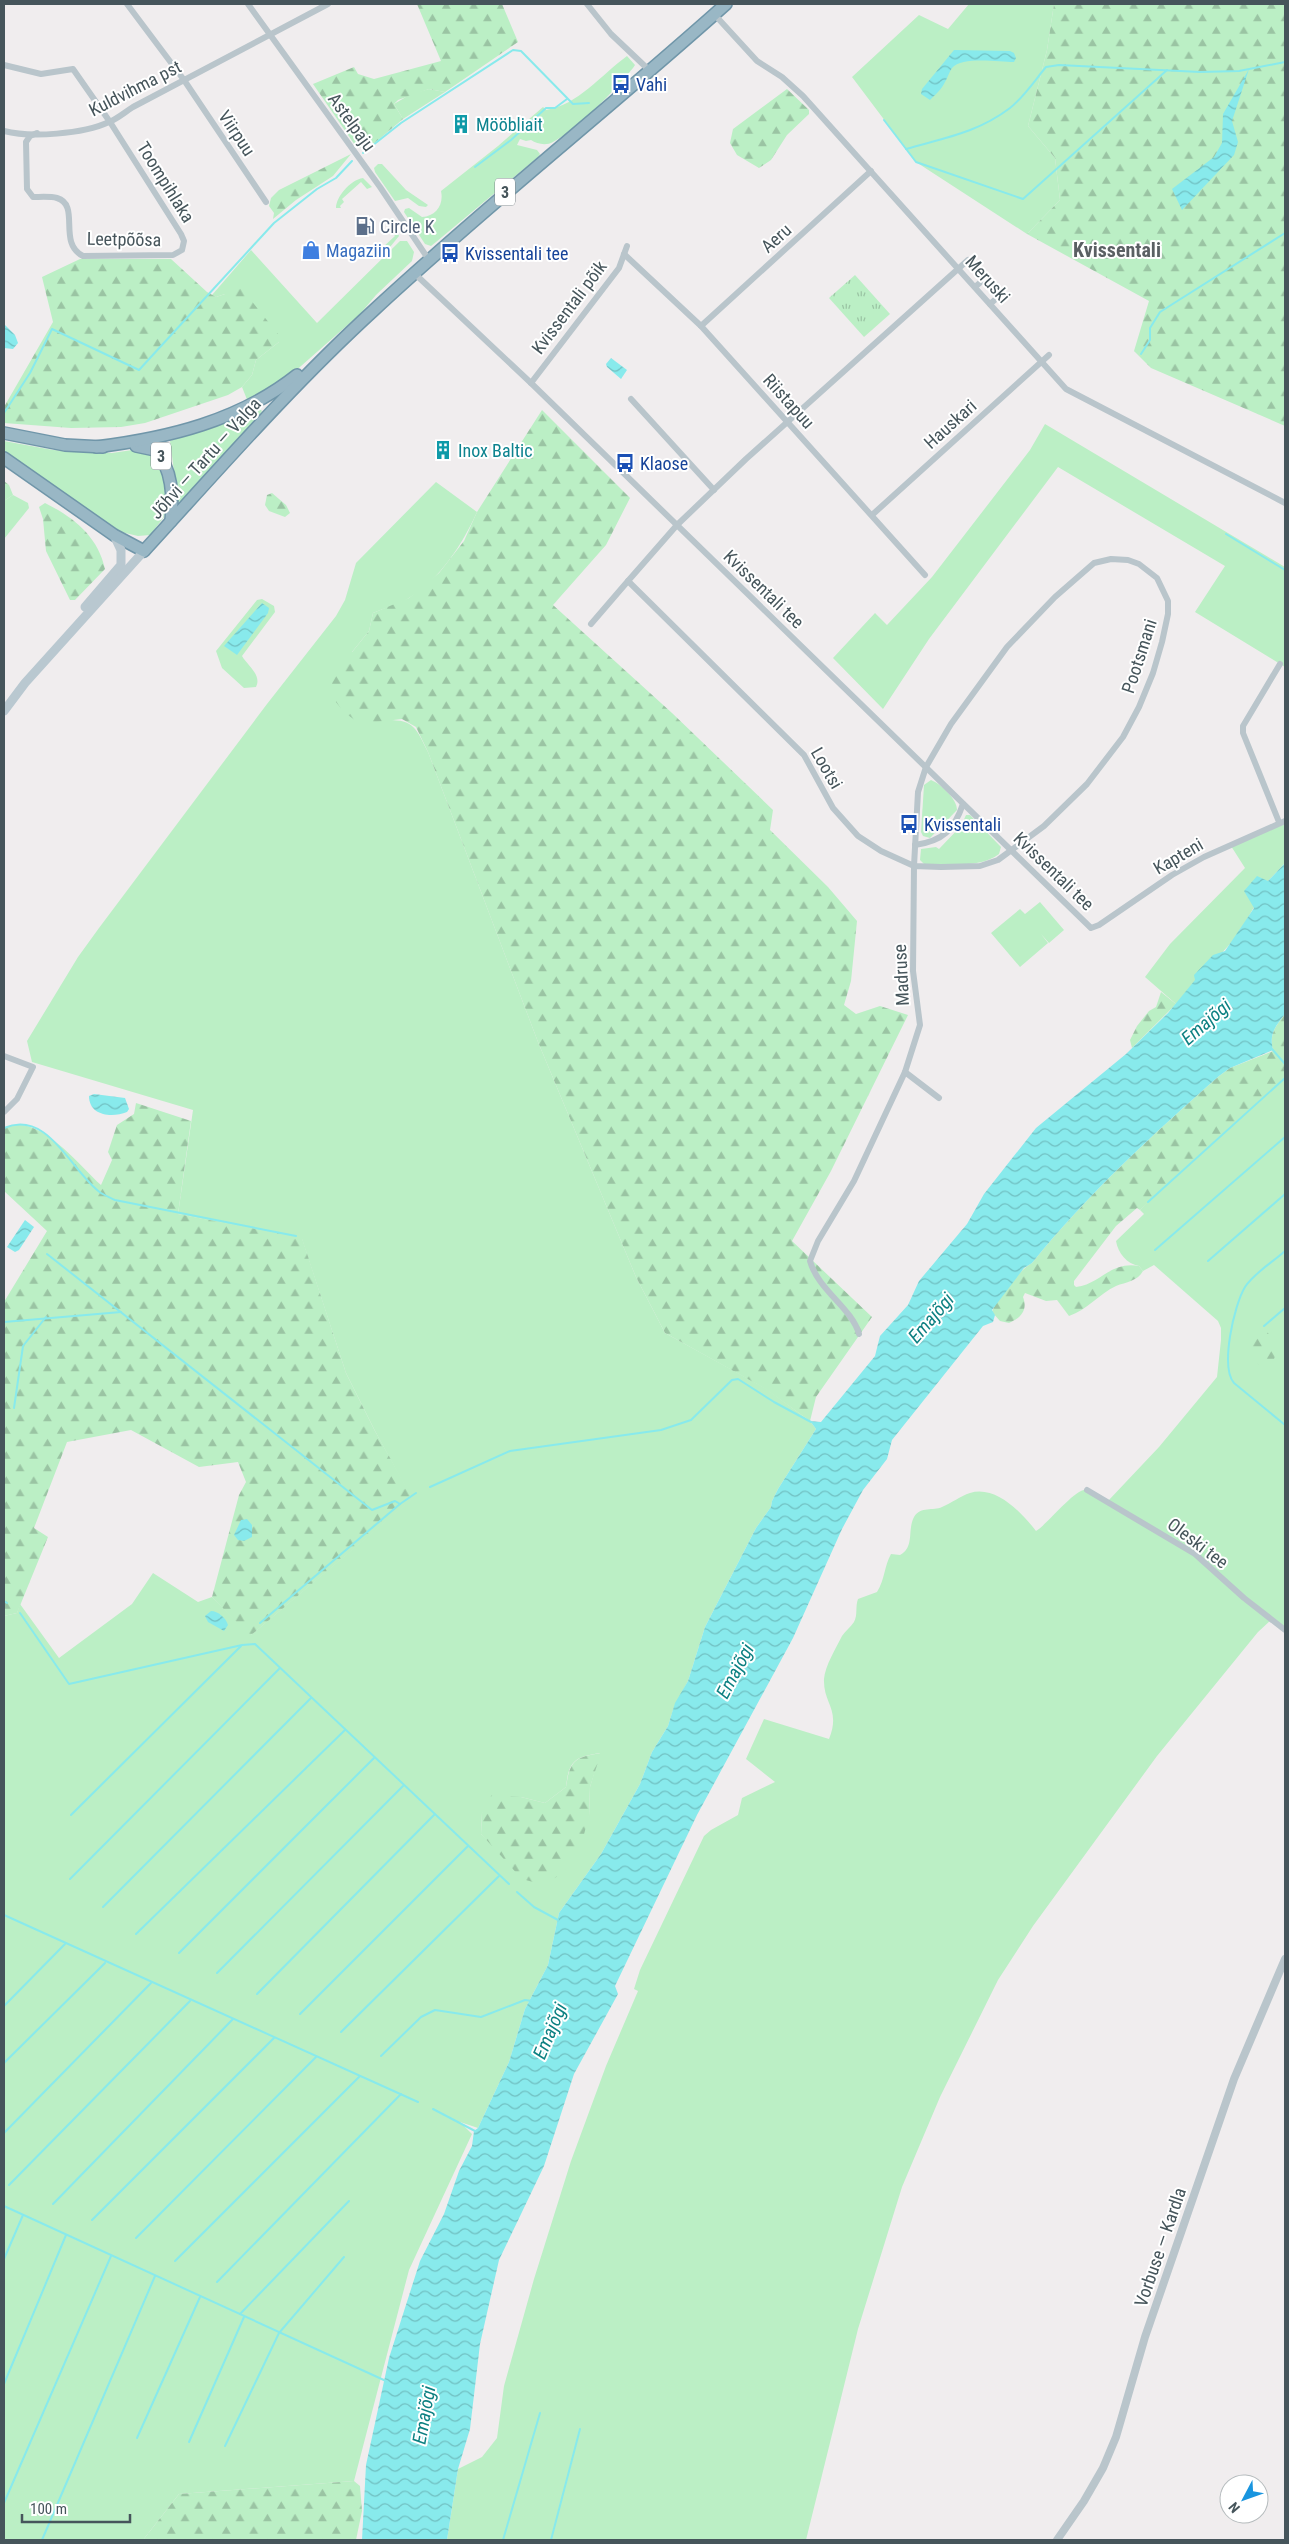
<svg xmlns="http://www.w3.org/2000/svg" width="1289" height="2544" font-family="'Roboto Condensed',sans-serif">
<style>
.grass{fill:#bbefc5;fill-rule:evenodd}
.forest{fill:url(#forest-firs)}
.park{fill:url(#park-tufts)}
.water{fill:url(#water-waves)}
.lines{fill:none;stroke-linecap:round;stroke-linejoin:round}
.stream{stroke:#88eaec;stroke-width:2}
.trunk-casing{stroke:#7096a9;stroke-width:14}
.minor{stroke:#b9c5cb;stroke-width:6}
.tertiary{stroke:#b9c5cb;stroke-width:8}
.secondary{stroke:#b9c8d0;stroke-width:9}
.trunk{stroke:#99b7c5;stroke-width:11}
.labels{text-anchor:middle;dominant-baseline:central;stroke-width:4;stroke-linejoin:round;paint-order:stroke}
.shield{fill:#fff;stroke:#7e888c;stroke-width:1}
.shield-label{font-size:16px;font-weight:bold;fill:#46555b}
.transit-label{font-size:18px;fill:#164399;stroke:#fff;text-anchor:start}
.street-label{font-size:18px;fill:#46555b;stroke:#fff}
.culture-label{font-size:18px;fill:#0d838f;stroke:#fff;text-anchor:start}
.service-label{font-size:18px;fill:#4e5e75;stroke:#fff;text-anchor:start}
.shop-label{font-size:18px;fill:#366cbe;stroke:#fff;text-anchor:start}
.water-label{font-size:19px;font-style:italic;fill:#0d8082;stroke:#fff}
.quarter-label{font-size:20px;font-weight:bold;fill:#5a6063;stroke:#fff}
</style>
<defs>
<pattern id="forest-firs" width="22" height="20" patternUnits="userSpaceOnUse" patternTransform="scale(1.25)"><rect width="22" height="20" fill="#bbefc5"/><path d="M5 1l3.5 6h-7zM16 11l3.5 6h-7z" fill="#9ac4a3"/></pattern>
<pattern id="park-tufts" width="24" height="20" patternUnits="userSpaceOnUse" patternTransform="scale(1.25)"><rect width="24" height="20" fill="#bbefc5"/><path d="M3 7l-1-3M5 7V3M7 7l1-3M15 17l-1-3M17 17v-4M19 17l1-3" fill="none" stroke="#9ac4a3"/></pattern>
<pattern id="water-waves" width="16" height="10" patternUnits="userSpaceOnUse" patternTransform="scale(1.25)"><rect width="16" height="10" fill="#88eaec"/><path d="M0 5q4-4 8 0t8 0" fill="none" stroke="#71c0c2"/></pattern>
</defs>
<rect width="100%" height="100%" fill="#f0edee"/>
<!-- grass -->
<g class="grass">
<polygon points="969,4 1054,4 1047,50 1028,126 1055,158 1060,200 1027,234 916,162 852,77 919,15 948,29"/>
<path d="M627 56 635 65 633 68C615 90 579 128 553 142 546 146 537 144 531 140L526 141 520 139 517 145 537 150 540 154 538 157 436 242 431 246 425 244 404 212 405 209 409 208 422 217C436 216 444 205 441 191L498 146 543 107 546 110C578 105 601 75 627 56Z"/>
<polygon points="429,89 445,92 403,119 394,104 411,94"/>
<polygon points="378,164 382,164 406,190 428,205 426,207 419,206 408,198 395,201 375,172 374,168"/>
<path d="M363 178 372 187 367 189 361 182 342 199 344 202 340 206 341 208H336C336 197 350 180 363 178Z"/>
<polygon points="392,218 399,236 386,252 382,248 395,236 392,232 390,219"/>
<polygon points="400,241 407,241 414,252 412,261 376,295 360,314 292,374 248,402 242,387 252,375 256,360 279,342 225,294 216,297 212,295 251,250 317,323"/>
<polygon points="257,406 262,411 258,418 182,501 178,502 170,441"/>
<polygon points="1045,424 1285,567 1285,667 1195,612 1225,566 1058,467 929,639 883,709 833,658 875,613 887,625 932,577 1030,450"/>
<polygon points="4,441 53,450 112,453 139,449 156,457 163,466 166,509 164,517 150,535 138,536 121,532 4,452"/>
<path d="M436 482 477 512C462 545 440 579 409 598 398 605 384 608 373 613L369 631 352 652 382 720C414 719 415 726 428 752L538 1042 636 1277 665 1333 765 1388 810 1421 816 1429 778 1489 772 1501 771 1507 756 1528 705 1627 688 1681 674 1707 668 1726 652 1752 640 1784 601 1854 559 1913 548 1965 525 2009 509 2062 478 2128 460 2122 472 2134 409 2270 354 2481 179 2494 143 2540H4V1616L17 1613 20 1604 59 1658 132 1604 153 1573 198 1602 212 1597 251 1635 412 1499 375 1431 346 1373 302 1239 178 1214 193 1110 32 1062 27 1041 78 957 99 928 267 704 336 616 345 600 356 563ZM600 1753 590 1787 589 1816 496 1848 481 1834 482 1813 521 1797 545 1803 566 1787C569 1761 574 1757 600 1753Z"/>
<polygon points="13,495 28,503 29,508 4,539 4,501"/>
<path d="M262 599 274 606 275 612 242 656C248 666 262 675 256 687L244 688 222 668 216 651 257 600Z"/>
<path d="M931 780C941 784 957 799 957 810L930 838 923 836 921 832 924 785Z"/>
<path d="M966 815H970L1001 847 999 854C980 869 947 863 924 864L920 860 921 849 936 847 939 849 961 826Z"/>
<polygon points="1285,824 1285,863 1268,881 1262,880 1254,907 1238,935 1176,1004 1145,977 1170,944 1245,868 1231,846"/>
<polygon points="1040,902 1064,930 1049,943 1041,934 1048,943 1020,967 991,933 1020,909 1025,914"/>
<path d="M1285 1078V1630L1271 1620 1258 1632 1157 1756 1033 1926 998 1980 940 2097 902 2187 858 2329 806 2540H447L458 2469 482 2457 497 2438 504 2386 534 2279 571 2161 606 2066 638 1991 634 1989 640 1970 704 1836 711 1830 738 1815 742 1798 775 1782 746 1759 764 1719 829 1739C841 1709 823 1704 824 1679 825 1666 836 1648 842 1636 845 1631 851 1627 854 1622 858 1615 855 1607 858 1599L877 1592C885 1579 884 1567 891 1554L900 1555C915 1547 907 1530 914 1517 921 1506 933 1511 942 1507 952 1503 960 1496 970 1493 996 1485 1022 1513 1036 1531 1048 1524 1076 1487 1087 1490 1094 1491 1101 1497 1108 1501L1159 1447 1217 1377 1221 1340V1328L1218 1321 1154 1265 1143 1271 1139 1266C1127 1264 1118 1253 1116 1241L1144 1214 1140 1210 1148 1202Z"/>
</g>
<!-- forest -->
<g class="forest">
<polygon points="417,4 502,4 518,42 445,92 429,89 398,100 394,104 403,119 371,146 357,148 313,84 354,67 358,74 374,79 441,61"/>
<polygon points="1054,4 1285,4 1285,426 1151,368 1134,351 1149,301 1027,234 1060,200 1055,158 1028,126 1047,50"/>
<polygon points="787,89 809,110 809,114 787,135 771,160 759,168 737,155 730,143 733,129"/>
<polygon points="351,154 333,176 296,200 273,219 274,213 269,206 271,198 279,190"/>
<polygon points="80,259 171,259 207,292 216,297 225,294 238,284 278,334 279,342 256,360 252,375 242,387 228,395 145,423 121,427 71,428 4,423 4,407 53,322 42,277"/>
<polygon points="542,410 630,498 606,545 553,605 672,713 773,810 770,830 828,887 857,921 851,981 844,1005 856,1014 880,1006 908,1015 831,1171 792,1241 872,1317 816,1397 810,1421 764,1388 665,1333 636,1277 538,1042 428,752 416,727 402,719 360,724 344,712 331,696 332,677 369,631 373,613 409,598 439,573 464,541 477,512"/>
<polygon points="4,481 9,485 13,495 4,501"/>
<polygon points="272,493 286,505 290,513 285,517 269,511 265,505 267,495"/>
<path d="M45 503C73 517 98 536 105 569L75 600H70L46 551 43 519 39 507Z"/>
<polygon points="1161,992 1176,1004 1132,1048 1130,1040 1137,1026 1149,1011 1156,1007"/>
<path d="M1285 1014V1078L1140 1210 1137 1208 1116 1226 1074 1281V1285L1076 1287C1101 1284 1110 1261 1139 1266L1143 1271C1138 1281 1126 1282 1116 1286 1099 1294 1087 1310 1069 1316L1057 1300 1046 1301 1025 1293 1023 1297C1028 1310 1021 1318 1009 1323L1000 1321 992 1312C997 1298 1019 1270 1032 1263 1088 1194 1152 1135 1219 1076L1230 1068 1273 1051C1269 1034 1275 1027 1285 1014Z"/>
<path d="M136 1103 191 1121 178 1214 302 1238 346 1373 375 1431 413 1499 250 1636 212 1597 239 1495 246 1482 238 1462 199 1467 131 1430 67 1442 34 1528 48 1537 17 1613 4 1616V1302L47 1231 4 1191V1128C37 1111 78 1164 101 1185L112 1160 108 1152 117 1125 134 1114Z"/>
<path d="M1264 1330C1289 1346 1268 1393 1247 1348L1248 1340Z"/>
<path d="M601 1753 590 1787 589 1816 583 1838 564 1872 544 1885 522 1879 481 1834 482 1813 492 1794 521 1797 545 1803 566 1787C570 1761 574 1757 601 1753Z"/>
<polygon points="354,2481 360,2486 362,2511 356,2540 143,2540 179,2494"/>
</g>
<!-- park -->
<polygon class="park" points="855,275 890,314 864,337 829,298"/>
<!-- water -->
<g class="water">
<path d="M954 50 1010 51 1014 53 1016 58 1014 62C999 62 962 56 952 68 949 72 948 77 945 82 942 89 935 95 930 100L921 94 922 89Z"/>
<polygon points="1249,69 1232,121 1238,142 1234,155 1182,210 1172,189 1214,157 1222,143 1223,114"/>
<polygon points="4,324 15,335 18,343 13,349 4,348"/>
<polygon points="611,358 627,370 621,379 607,367 606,364"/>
<polygon points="262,603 269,608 268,613 237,655 224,646"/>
<path d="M1285 863V1014C1275 1027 1269 1034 1273 1050L1230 1068 1219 1076C1152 1135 1088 1194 1032 1263L1024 1268 992 1310 995 1315 993 1322 983 1326 892 1440 887 1459 863 1490 842 1529 793 1638 697 1815 615 1986 618 1994 574 2074 544 2166 499 2260 480 2344 470 2429 458 2469 447 2540H362L366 2465 389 2358 420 2261 444 2214 459 2171 472 2146 474 2131 478 2128 509 2062 525 2009 548 1965 559 1913 601 1854 640 1784 652 1752 668 1726 675 1703 688 1681 705 1627 756 1528 771 1507 772 1501 778 1489 816 1429 810 1421 821 1422 875 1356 880 1336 908 1305 919 1281 967 1224 984 1194 1036 1128 1126 1054 1168 1013 1195 980 1194 975 1213 955 1225 951 1254 908 1244 891 1257 876 1268 881Z"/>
<path d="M94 1094 125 1098 129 1109 127 1112C112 1118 89 1116 89 1096Z"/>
<polygon points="25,1220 34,1227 19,1250 15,1252 7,1247"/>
<polygon points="247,1519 252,1525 252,1537 244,1541 238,1540 234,1535 241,1520"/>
<path d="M211 1611C218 1611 226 1618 228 1625L224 1631 208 1622 205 1616Z"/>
</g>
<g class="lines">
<!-- stream -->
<g class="stream">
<polyline points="884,120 916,162 1023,199 1167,70"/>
<path d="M906 149C944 138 977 133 1010 108 1024 97 1035 80 1046 67L1059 65 1200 72 1239 71 1285 62"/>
<polyline points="363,153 401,123 513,50 521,51 573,104 589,103"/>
<polyline points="475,167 511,140 546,108 555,108 567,99"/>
<polyline points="1141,354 1150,340 1150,328 1160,312 1285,233"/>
<polyline points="4,413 30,373 52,329 139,370 274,223 317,189 336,178 352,161"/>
<polyline points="1226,534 1285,570"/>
<polyline points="1272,1049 1285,1064"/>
<path d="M4 1128C49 1109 71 1172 101 1193 106 1196 111 1198 115 1200L296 1236"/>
<polyline points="1148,1202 1285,1078"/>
<polyline points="1155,1250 1285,1137"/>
<path d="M1285 1251C1273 1262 1254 1273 1245 1287 1234 1305 1220 1367 1234 1383L1285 1425"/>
<polyline points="47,1254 372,1510 395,1501 400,1504 416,1493"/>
<polyline points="1208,1261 1285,1194"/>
<polyline points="4,1322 121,1312"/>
<polyline points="1264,1326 1285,1308"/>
<polyline points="14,1408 23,1346 46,1317"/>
<polyline points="430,1487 510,1451 661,1430 691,1420 732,1380 738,1379 774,1402 811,1422"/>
<polyline points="4,1601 7,1603"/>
<polyline points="20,1613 69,1684 242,1645 255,1644 509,1884"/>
<polyline points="260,1623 400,1504"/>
<polyline points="71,1815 241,1646"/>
<polyline points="70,1879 280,1668"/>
<polyline points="517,1892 534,1907 558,1920"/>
<polyline points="103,1907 311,1698"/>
<polyline points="4,1915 418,2102"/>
<polyline points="136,1934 345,1730"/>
<polyline points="179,1953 374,1758"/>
<polyline points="217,1973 403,1786"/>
<polyline points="257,1994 434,1815"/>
<polyline points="4,2006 65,1944"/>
<polyline points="300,2014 468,1846"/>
<polyline points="341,2032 499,1876"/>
<polyline points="381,2056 421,2017 435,2010 481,2017 525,2000 532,2001"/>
<polyline points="4,2063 105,1963"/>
<polyline points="433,2109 475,2131"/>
<polyline points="4,2133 151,1983"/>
<polyline points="9,2185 190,2001"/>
<polyline points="53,2204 233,2019"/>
<polyline points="4,2206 386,2381"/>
<polyline points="92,2220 274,2038"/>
<polyline points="136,2238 316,2057"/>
<polyline points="4,2259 23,2215"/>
<polyline points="175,2261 360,2076"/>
<polyline points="217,2282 401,2094"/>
<polyline points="240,2314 349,2201"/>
<polyline points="4,2384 66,2235"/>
<polyline points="137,2438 200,2297"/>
<polyline points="189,2442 244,2317"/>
<polyline points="225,2446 279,2333 344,2257"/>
<polyline points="4,2503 111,2256"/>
<polyline points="42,2540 155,2276"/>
<polyline points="503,2540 540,2413"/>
<polyline points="551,2540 580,2429"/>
</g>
<!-- trunk casing -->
<g class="trunk-casing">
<g id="trunk">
<polyline points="4,433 65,445 103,447"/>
<path d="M136 446 155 450C173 469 173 497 171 521"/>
<path d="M96 447C168 438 239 421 297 375"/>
<path d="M4 458 114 535 144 551C219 469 292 385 374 310 488 204 610 108 726 4"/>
</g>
</g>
<!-- minor -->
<g class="minor">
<polyline points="127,4 184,80 266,202"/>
<polyline points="248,4 380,187 429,260"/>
<polyline points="587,4 611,34 649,70"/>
<polyline points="714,14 757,61 782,77 803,96 1066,389 1285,503"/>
<path d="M4 65 41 74 73 69 110 122 181 234 184 241 182 250 173 255 83 256C57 243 81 205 57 198 50 196 40 197 33 197L27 189 26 142 30 136 37 133"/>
<path d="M4 131C31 138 83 134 109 122 117 119 125 112 133 107L328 4"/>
<polyline points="624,254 701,326 925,575"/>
<polyline points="414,273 531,383 1091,928 1099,925 1172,875 1204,857 1285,821"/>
<polyline points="975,287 982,281"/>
<polyline points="990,304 997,298"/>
<polyline points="701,326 871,171"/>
<polyline points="531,383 619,268 627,246"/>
<polyline points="631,399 714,490"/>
<polyline points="872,515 1049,355"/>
<polyline points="591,624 628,581"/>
<polyline points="1279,822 1243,733 1243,726 1280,664"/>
<path d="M915 845C943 841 954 830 963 804"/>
<polyline points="4,1056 33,1067 17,1099 4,1112"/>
<polyline points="905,1072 939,1098"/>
<path d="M859 1334C852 1308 818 1290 810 1261L818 1241 854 1181 905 1072 920 1025 913 971 914 866 918 792 926 767 951 724 1007 647 1055 597 1094 563 1111 559 1128 560 1139 564 1157 578 1168 601V614L1162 642 1153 673 1139 707 1123 737 1087 784 1044 826 998 860 980 866 941 867 914 866 881 851 858 836 833 808 804 755 628 581 677 525 746 459 968 260"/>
<polyline points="1087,1490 1195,1554 1244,1598 1285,1630"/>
</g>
<!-- tertiary -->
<polyline class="tertiary" points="1057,2540 1084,2501 1103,2468 1116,2437 1145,2337 1234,2079 1285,1959"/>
<!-- secondary -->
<g class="secondary">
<polyline points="85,607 121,565 121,550 114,535"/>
<polyline points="4,711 25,683 144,551"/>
</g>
<!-- trunk -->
<use href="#trunk" class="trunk"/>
</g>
<!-- icons -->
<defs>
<g id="bus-bare" transform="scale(1.5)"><path d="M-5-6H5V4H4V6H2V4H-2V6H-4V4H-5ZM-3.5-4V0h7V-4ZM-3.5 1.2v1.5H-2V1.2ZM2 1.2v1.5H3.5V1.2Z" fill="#1a4fb4" stroke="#fff" stroke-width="2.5" paint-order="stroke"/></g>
<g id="building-bare" transform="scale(1.5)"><path d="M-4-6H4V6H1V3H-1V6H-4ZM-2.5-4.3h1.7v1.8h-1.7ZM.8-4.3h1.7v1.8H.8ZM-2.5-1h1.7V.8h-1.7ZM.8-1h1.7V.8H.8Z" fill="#0f9aa8" stroke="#fff" stroke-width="2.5" paint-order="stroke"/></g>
<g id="fuel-bare" transform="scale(1.5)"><path d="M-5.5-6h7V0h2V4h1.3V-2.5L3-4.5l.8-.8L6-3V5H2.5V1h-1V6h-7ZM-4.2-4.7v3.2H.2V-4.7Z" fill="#5c6f8a" stroke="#fff" stroke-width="2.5" paint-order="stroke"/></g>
<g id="shop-bare" transform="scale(1.5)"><path d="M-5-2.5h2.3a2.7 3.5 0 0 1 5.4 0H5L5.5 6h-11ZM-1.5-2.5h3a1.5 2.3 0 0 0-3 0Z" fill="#3f7fe0" stroke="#fff" stroke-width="2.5" paint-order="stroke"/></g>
</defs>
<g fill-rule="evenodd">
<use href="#bus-bare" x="621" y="84"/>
<use href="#building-bare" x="461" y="124"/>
<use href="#fuel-bare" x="365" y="226"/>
<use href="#shop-bare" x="311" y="250"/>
<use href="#bus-bare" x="450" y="253"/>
<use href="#building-bare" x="443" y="450"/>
<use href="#bus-bare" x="625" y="463"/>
<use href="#bus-bare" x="909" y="824"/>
</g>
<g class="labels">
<!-- shield labels -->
<g class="shield">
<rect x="495" y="178.5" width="20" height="27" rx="4"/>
<rect x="151" y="442.5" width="20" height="27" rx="4"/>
</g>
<g class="shield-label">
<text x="505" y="192">3</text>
<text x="161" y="456">3</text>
</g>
<!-- transit labels -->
<g class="transit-label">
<text x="636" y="84">Vahi</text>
<text x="465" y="253">Kvissentali tee</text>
<text x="640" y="463">Klaose</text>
<text x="924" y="824">Kvissentali</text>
</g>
<!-- street labels -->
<g class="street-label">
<text transform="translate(135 88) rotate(-27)">Kuldvihma pst</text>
<text transform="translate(352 122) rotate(54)">Astelpaju</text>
<text transform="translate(237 133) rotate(56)">Viirpuu</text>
<text transform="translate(166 182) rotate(58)">Toompihlaka</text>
<text transform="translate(776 238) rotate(-42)">Aeru</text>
<text transform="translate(124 239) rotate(1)">Leetpõõsa</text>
<text transform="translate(988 279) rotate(48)">Meruski</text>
<text transform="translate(569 307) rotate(-53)">Kvissentali põik</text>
<text transform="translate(789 401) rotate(48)">Riistapuu</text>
<text transform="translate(950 424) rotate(-42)">Hauskari</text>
<text transform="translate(205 458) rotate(-48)">Jõhvi — Tartu — Valga</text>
<text transform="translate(764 589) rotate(44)">Kvissentali tee</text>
<text transform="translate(1139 656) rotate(-72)">Pootsmani</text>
<text transform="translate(827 768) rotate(60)">Lootsi</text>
<text transform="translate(1178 856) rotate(-30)">Kapteni</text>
<text transform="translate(1054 871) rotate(44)">Kvissentali tee</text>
<text transform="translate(901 975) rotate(-93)">Madruse</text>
<text transform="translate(1198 1543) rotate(37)">Oleski tee</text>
<text transform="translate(1160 2247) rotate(-71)">Vorbuse — Kardla</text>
</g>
<!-- culture labels -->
<g class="culture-label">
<text x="476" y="124">Mööbliait</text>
<text x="458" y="450">Inox Baltic</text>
</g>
<!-- service labels -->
<g class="service-label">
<text x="380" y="226">Circle K</text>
</g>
<!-- shop labels -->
<g class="shop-label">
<text x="326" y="250">Magaziin</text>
</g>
<!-- water labels -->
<g class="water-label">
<text transform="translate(1206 1022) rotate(-41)">Emajõgi</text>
<text transform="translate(931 1318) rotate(-49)">Emajõgi</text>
<text transform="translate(735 1671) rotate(-62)">Emajõgi</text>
<text transform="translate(550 2031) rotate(-67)">Emajõgi</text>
<text transform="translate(424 2415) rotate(-80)">Emajõgi</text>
</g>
<!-- quarter labels -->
<g class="quarter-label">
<text x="1117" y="250">Kvissentali</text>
</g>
</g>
<!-- border -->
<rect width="1289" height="2544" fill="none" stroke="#46555b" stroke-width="10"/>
<!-- north arrow -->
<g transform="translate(1244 2499) rotate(229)"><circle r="24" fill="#ffffff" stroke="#b5bbbd"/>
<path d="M0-4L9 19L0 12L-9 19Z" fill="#1995df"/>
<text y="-8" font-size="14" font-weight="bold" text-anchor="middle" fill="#46555b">N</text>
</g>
<!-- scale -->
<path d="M22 2514v8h108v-8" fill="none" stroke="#46555b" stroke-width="2.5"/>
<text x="30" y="2514" font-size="15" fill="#46555b" stroke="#ffffff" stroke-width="4" paint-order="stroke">100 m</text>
</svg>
